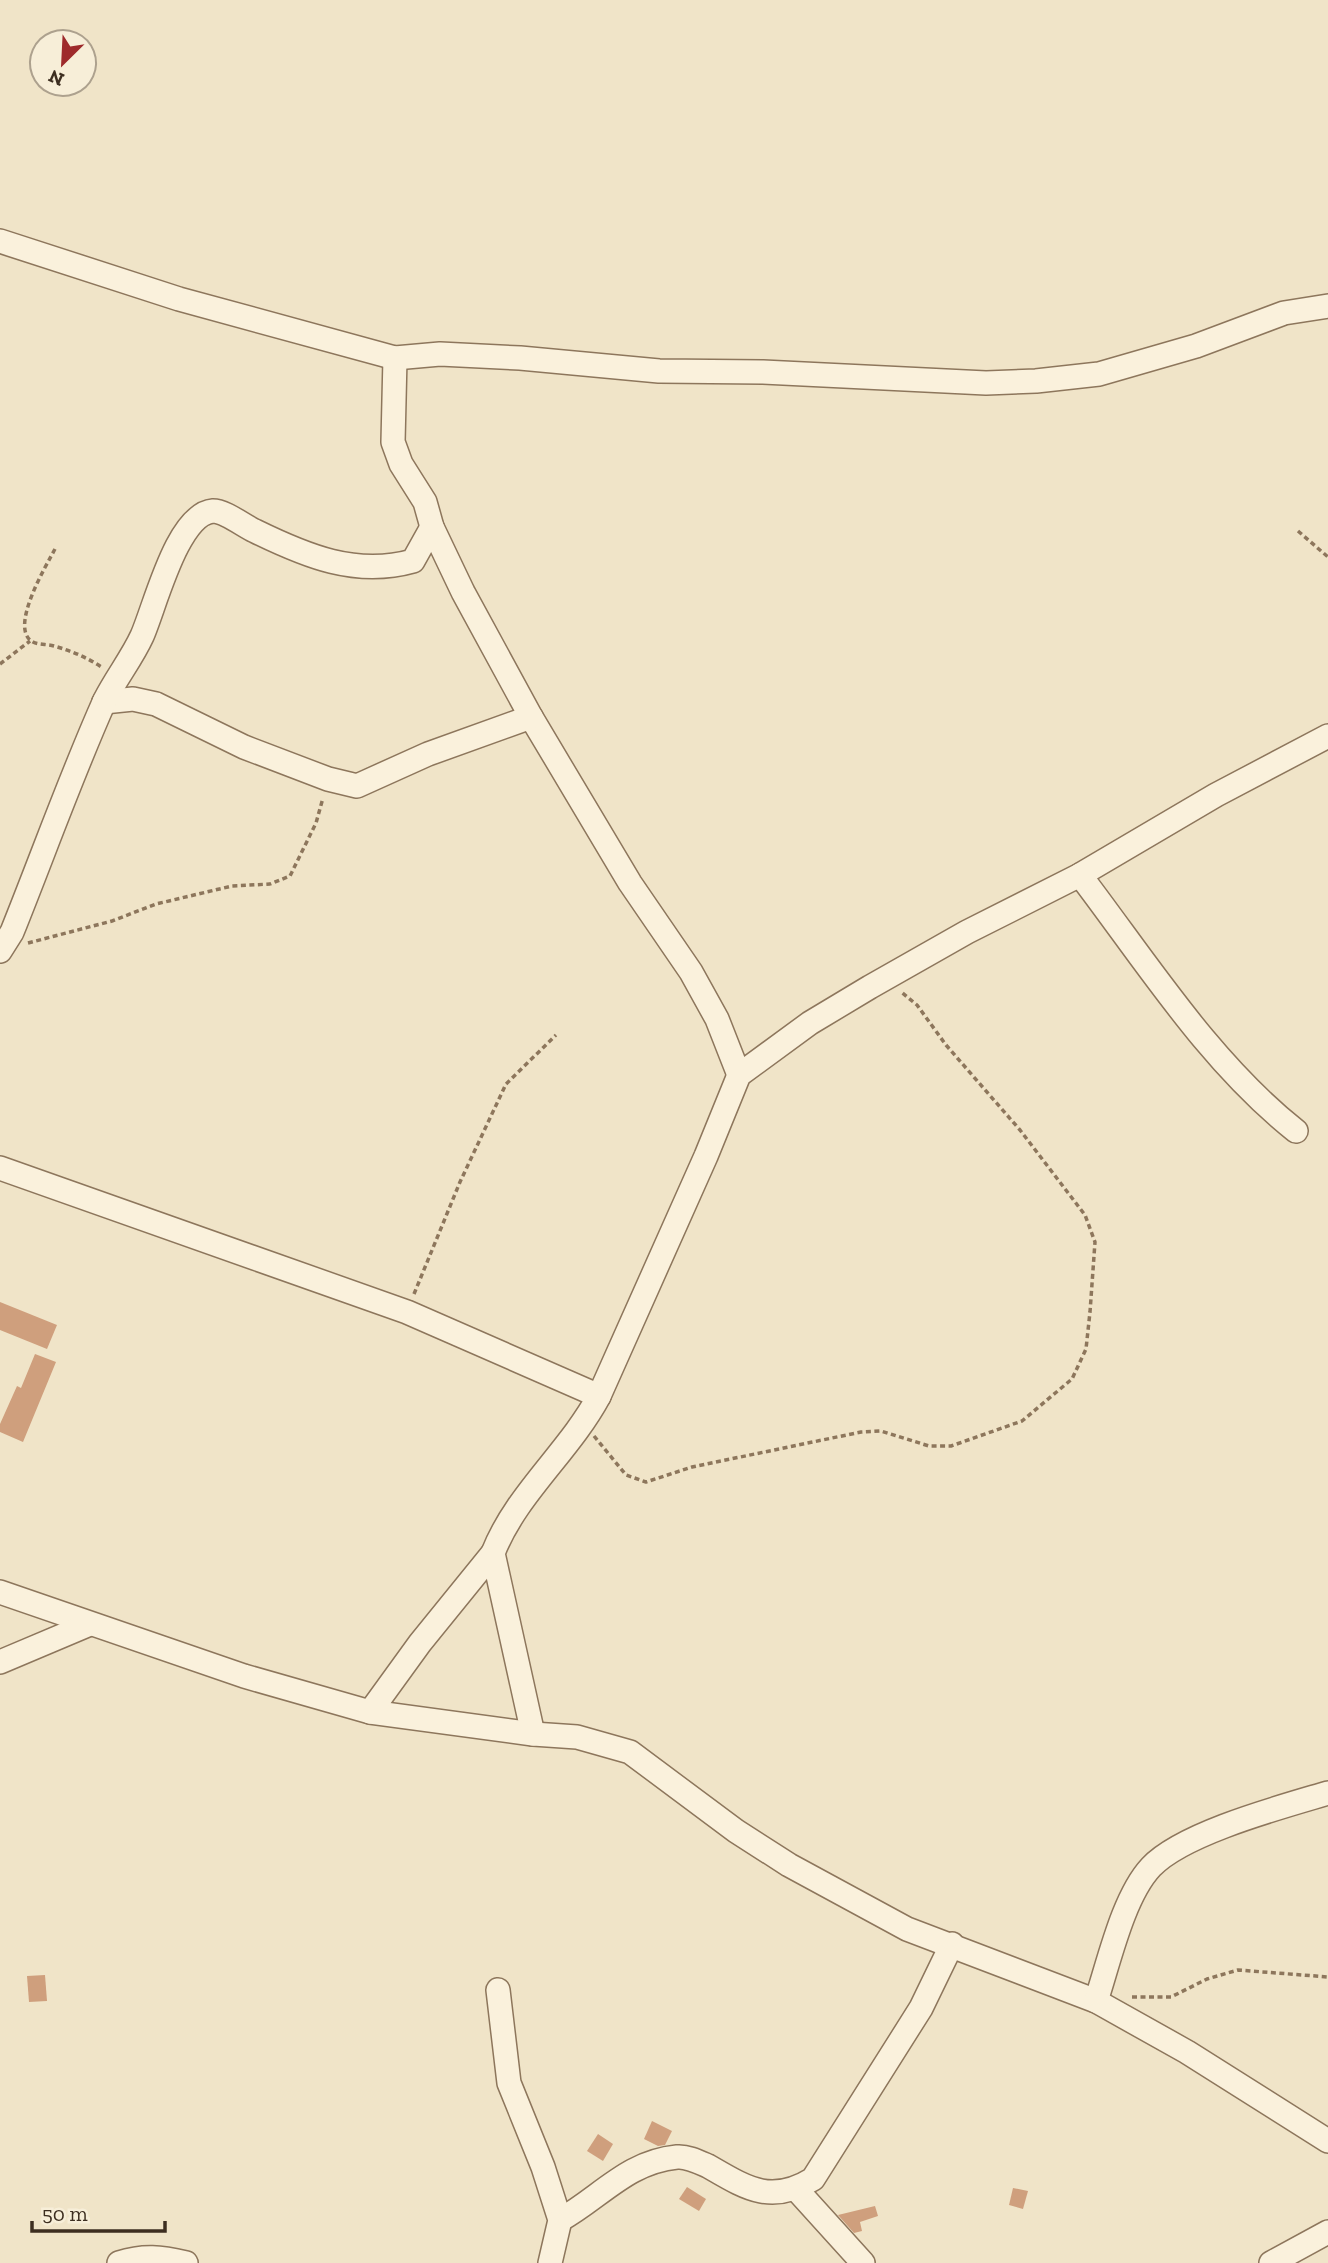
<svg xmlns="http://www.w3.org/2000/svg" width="1328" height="2263" font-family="'Zilla Slab',serif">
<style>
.building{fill:#cf9f7d}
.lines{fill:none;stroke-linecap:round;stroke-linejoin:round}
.minor-casing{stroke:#8d765c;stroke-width:26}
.path{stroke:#8d765c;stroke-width:3.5;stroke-dasharray:5 3.5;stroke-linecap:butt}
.minor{stroke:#faf1dc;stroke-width:23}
</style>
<rect width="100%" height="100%" fill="#f0e4c8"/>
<!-- building -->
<g class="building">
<polygon points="0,1302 57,1325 47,1349 0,1330"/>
<polygon points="35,1354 56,1362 23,1442 0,1432 0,1424 17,1386 21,1388"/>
<polygon points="45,1975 47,2001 29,2002 27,1976"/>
<polygon points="652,2121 672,2131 665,2145 658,2146 644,2139"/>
<polygon points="598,2134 613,2144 603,2161 587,2151"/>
<polygon points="687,2187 706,2199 699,2211 679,2199"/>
<polygon points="1013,2188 1028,2191 1023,2209 1009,2205"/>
<polygon points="875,2206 878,2216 860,2222 862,2231 854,2233 838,2215"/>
</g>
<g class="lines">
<!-- minor casing -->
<g class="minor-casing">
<g id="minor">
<polyline points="0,241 179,299 395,358 440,354 520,358 659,371 763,372 986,383 1036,381 1099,374 1196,346 1284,313 1328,306"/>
<polyline points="395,358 393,442 401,464 425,502 432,527 463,592 531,717 630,883 691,972 717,1019 739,1075"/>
<polyline points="104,702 133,699 156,704 244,747 328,779 357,786 428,754 531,717"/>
<path d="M1080 875C1147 963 1209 1062 1296 1131"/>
<path d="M0 951 12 932C43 855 71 776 105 700 116 678 132 658 142 636 155 607 177 514 213 511 225 511 244 526 255 531 306 556 356 577 413 561L432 527"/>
<polyline points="0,1168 407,1312 599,1396"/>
<polyline points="0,1592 244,1676 370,1712 533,1734 577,1737 630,1752 736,1831 789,1865 907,1929 1096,2001 1187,2052 1328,2141"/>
<polyline points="0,1662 90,1624"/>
<polyline points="370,1712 420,1643 493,1553"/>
<path d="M533 1734 493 1553C516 1494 569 1452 599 1396L706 1156 739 1075 810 1023 870 987 967 932 1080 875 1216 795 1328 736"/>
<polyline points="498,1990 509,2083 543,2167 560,2220 550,2263"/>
<path d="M1096 2001C1109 1962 1123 1897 1151 1867 1183 1833 1281 1807 1328 1793"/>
<polyline points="796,2189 863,2263"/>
<path d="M560 2220C601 2197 627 2162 677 2157 687 2156 699 2162 708 2166 746 2188 771 2205 813 2179L921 2008 952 1944"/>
<path d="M119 2263C144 2255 161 2257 186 2263"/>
<polyline points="1271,2263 1328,2232"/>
</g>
</g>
<!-- path -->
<g class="path">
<polyline points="1298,531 1328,557"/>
<path d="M55 549C46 566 8 629 33 642 39 645 47 644 54 646 72 651 88 658 103 668"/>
<polyline points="0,664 30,641"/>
<polyline points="28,943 112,921 156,904 232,886 270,884 290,876 316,823 323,798"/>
<polyline points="414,1294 460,1182 506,1084 556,1035"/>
<polyline points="594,1436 626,1475 646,1482 692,1467 861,1432 881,1431 929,1446 951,1446 1022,1421 1072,1379 1086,1349 1090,1312 1095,1242 1085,1215 1020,1130 946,1045 917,1005 900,991"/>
<polyline points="1132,1997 1171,1997 1207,1979 1238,1970 1328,1977"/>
</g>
<!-- minor -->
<use href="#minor" class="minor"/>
</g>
<!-- north arrow -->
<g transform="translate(63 63) rotate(204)"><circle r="33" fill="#f7eed8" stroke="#ada18e" stroke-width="2"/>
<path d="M0-5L12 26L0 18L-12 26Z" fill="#9e2a2b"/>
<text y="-10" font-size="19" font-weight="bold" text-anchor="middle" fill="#3d2e20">N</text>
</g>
<!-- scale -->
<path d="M32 2221v10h133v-10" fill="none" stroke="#3d2e20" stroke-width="3.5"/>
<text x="42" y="2221" font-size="21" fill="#3d2e20" stroke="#f7eed8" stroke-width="5" paint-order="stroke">50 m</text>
</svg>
